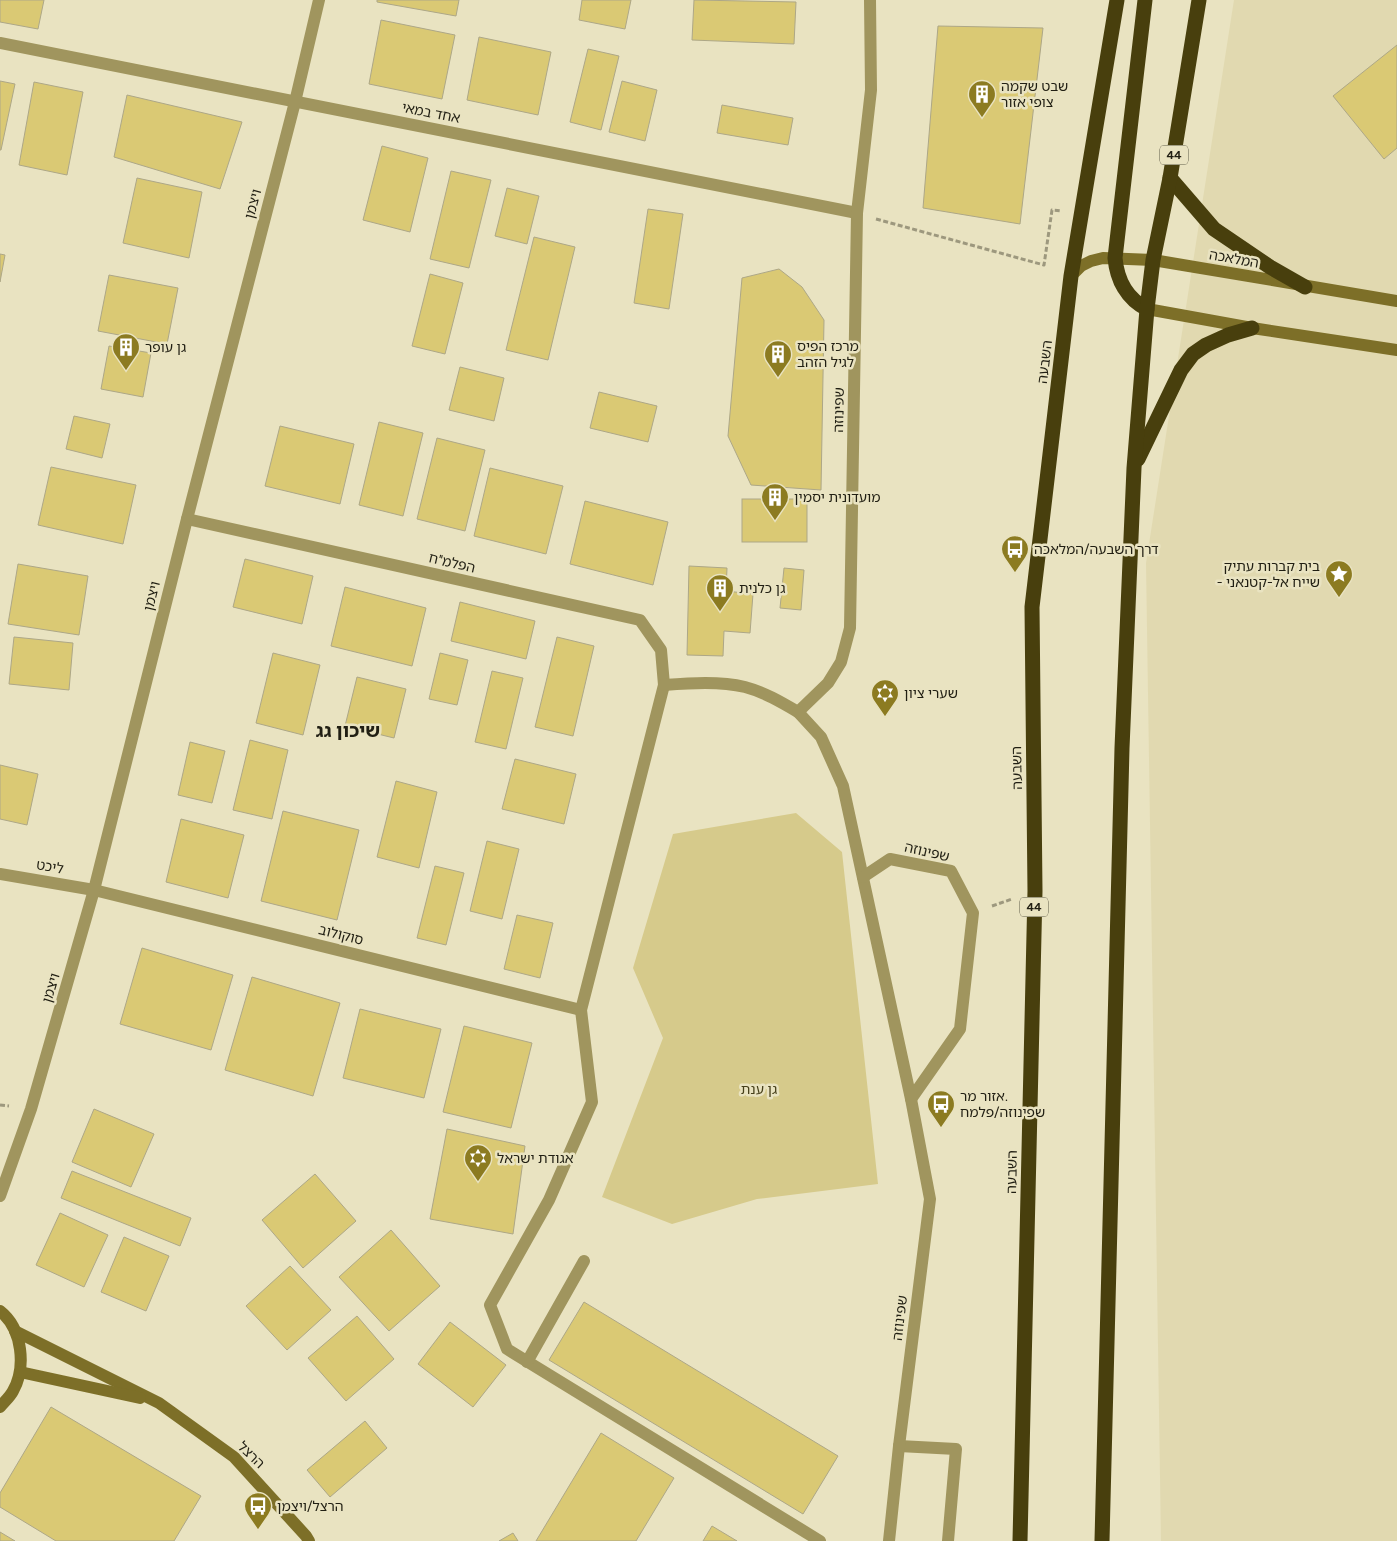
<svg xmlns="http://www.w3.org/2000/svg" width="1397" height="1541" font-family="Figtree,'Noto Sans Hebrew',sans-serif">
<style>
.built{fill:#e1d9b0}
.green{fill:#d6ca8b}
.building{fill:#dac974;stroke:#ada787}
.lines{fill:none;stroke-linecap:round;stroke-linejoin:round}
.path{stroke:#9d987e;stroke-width:3;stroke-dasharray:5 2.5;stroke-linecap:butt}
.lane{stroke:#a0955e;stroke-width:12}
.street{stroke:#a0955e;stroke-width:12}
.secondary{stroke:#7d6f28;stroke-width:12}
.highway{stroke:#483f0d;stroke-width:15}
.labels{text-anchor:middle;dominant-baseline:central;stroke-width:5;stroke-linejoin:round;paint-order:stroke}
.shield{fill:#e9e3c1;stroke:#5d5a47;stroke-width:1}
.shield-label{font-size:12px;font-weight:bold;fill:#211f13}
.poi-label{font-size:14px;fill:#211f13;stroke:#e9e3c1;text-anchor:start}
.street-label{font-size:14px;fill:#211f13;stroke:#e9e3c1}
.park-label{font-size:14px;fill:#463f1a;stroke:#e9e3c1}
.district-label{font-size:19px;font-weight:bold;fill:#211f13;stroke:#e9e3c1}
</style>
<rect width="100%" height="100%" fill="#e9e3c1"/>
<!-- built -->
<polygon class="built" points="1234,0 1397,0 1397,1541 1161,1541 1146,563"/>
<!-- green -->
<polygon class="green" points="796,813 842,852 878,1184 757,1199 672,1224 602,1197 663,1038 633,968 673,834"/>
<!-- building -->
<g class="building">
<polygon points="0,0 44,0 38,29 0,22"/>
<polygon points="377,0 459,0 456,16 377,2"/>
<polygon points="582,0 631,0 625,29 579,20"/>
<polygon points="694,0 796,2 794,44 692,40"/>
<polygon points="381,20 455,35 442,99 369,84"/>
<polygon points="938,26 1043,28 1020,224 923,208"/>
<polygon points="479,37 551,52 538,115 467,100"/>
<polygon points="1397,45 1397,148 1384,159 1333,96"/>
<polygon points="588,49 619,56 601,130 570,122"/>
<polygon points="0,81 15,84 1,150 0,150"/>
<polygon points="622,81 657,90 645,141 609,132"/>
<polygon points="34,82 83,92 67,175 19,165"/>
<polygon points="127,95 242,122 220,189 114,157"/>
<polygon points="722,105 793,118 788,145 717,133"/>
<polygon points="382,146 428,158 410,232 363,220"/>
<polygon points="451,171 491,180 469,268 430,259"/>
<polygon points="137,178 202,192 189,258 123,243"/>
<polygon points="507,188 539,196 527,244 495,236"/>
<polygon points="648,209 683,214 669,309 634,303"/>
<polygon points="534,237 575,247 548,360 506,350"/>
<polygon points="0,254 5,255 0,282"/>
<polygon points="779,269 802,287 824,320 821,490 751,485 728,436 742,278"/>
<polygon points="430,274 463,283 445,354 412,346"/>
<polygon points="109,275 178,288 167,344 98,331"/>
<polygon points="109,346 151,353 143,397 101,389"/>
<polygon points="460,367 504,378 494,421 449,410"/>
<polygon points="599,392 657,406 648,442 590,428"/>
<polygon points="74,416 110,424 102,458 66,449"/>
<polygon points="379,422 423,433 403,516 359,505"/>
<polygon points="280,426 354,444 340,504 265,486"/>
<polygon points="437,438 485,450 465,531 417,519"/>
<polygon points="51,467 136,485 123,544 38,525"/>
<polygon points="490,468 563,486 546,554 474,536"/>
<rect x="742" y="499" width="65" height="43"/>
<polygon points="585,501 668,522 653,585 570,564"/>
<polygon points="245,559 313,576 302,624 233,607"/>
<polygon points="18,564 88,576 79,635 8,624"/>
<polygon points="689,566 727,568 726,591 753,594 750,633 724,631 723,656 687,655"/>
<polygon points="784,568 804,570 801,610 780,608"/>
<polygon points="345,587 426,608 412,666 331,646"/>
<polygon points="460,602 535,621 526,659 451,641"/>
<polygon points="14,637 73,643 69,690 9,684"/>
<polygon points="557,637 594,646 573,736 535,727"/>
<polygon points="273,653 320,665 303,735 256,723"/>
<polygon points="440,653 468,660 457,705 429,699"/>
<polygon points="492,671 523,678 506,749 475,742"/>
<polygon points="357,677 406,689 394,738 345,726"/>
<polygon points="250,740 288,750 272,819 233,810"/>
<polygon points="190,742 225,751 212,803 178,795"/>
<polygon points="515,759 576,774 564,824 502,809"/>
<polygon points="0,765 38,774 27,825 0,819"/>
<polygon points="396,781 437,792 419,868 377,857"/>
<polygon points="283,811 359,830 337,920 261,901"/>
<polygon points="181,819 244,835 228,898 166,882"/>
<polygon points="487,841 519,849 502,919 470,911"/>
<polygon points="435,866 464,873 446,945 417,938"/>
<polygon points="517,915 553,923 540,978 504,969"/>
<polygon points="142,948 233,975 211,1050 120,1024"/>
<polygon points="252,977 340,1003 313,1096 225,1070"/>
<polygon points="360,1009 441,1029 424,1098 343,1078"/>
<polygon points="464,1026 532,1043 511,1128 443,1112"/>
<polygon points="94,1109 154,1134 131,1187 72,1162"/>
<polygon points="447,1129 525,1146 513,1234 430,1219"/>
<polygon points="72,1171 191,1218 180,1246 61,1198"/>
<polygon points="315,1174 356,1221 303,1268 262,1220"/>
<polygon points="60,1213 108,1235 84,1287 36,1265"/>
<polygon points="391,1230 440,1286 389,1331 339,1277"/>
<polygon points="124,1237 169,1256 146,1311 101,1292"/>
<polygon points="290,1266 331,1310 287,1350 246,1306"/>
<polygon points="584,1302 838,1456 803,1514 549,1360"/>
<polygon points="357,1316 394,1359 346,1401 308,1358"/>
<polygon points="450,1322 506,1365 473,1407 418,1364"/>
<polygon points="51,1407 201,1496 174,1541 56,1541 0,1507 0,1493"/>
<polygon points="365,1421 387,1448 330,1497 307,1470"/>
<polygon points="601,1433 674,1478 636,1541 536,1541"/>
<polygon points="712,1526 737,1541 703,1541"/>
<polygon points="0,1532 15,1541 0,1541"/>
<polygon points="513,1533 518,1541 499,1541"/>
</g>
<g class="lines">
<!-- path -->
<g class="path">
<polyline points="876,219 1044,265 1052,210 1061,211"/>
<polyline points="992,906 1012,899"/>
<polyline points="0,1105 9,1106"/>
</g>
<!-- lane -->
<polyline class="lane" points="899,1446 956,1449 948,1541"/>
<!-- street -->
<g class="street">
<polyline points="0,43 857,213"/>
<polyline points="187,519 640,620 661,650 664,685 581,1010 592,1102 549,1200 490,1305 507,1349 820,1541"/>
<path d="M664 685C691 683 720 681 745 687 764 692 781 702 798 712L828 683 841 662 850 628 857 213 871 90 870 0"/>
<polyline points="798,712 821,737 843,786 911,1099 930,1199 899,1446 889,1541"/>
<polyline points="0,874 94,890 581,1010"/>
<polyline points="863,877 890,859 951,871 973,913 960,1029 911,1099"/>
<polyline points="0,1196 31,1109 94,890 187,519 295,102 319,0"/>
<polyline points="527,1362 584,1261"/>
</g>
<!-- secondary -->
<g class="secondary">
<polyline points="1071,276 1081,266 1091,261 1103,258 1153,260 1397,301"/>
<polyline points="1147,309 1252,328 1397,350"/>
<path d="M0 1311C23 1329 26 1368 13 1391 10 1397 4 1402 0 1407"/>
<polyline points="15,1331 159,1403 234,1457 306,1536 309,1541"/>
<polyline points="20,1372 140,1398"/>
</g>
<!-- highway -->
<g class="highway">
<path d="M1145 0 1115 258C1117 280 1127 299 1147 309"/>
<polyline points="1170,178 1214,229 1270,267 1305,287"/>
<polyline points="1138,459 1181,370 1193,354 1206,345 1228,335 1252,328"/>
<polyline points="1020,1541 1035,891 1032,607 1071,276 1117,0"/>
<polyline points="1102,1541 1122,748 1134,468 1147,309 1153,260 1170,178 1199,0"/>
</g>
</g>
<!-- icons -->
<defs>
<g id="building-pin" transform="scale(1.4375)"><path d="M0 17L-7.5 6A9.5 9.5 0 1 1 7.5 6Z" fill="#8c7b21" stroke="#e9e3c1"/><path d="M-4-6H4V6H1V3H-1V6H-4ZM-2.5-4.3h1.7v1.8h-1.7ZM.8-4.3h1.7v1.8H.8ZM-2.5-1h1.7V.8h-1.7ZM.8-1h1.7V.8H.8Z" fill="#fff"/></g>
<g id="bus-pin" transform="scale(1.4375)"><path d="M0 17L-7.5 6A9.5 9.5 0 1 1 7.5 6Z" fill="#8c7b21" stroke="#e9e3c1"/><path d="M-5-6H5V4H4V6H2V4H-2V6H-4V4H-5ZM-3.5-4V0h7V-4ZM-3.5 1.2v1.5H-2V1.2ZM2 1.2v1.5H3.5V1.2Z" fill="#fff"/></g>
<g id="sight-pin" transform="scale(1.4375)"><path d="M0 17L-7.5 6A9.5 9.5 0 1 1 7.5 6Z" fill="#8c7b21" stroke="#e9e3c1"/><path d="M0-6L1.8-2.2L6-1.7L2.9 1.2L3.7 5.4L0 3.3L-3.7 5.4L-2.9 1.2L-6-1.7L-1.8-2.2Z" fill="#fff"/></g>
<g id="synagogue-pin" transform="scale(1.4375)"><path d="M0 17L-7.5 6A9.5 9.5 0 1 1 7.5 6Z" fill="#8c7b21" stroke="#e9e3c1"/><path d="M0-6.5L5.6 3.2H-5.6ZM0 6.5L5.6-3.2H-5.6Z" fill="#fff"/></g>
</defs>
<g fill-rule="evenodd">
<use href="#building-pin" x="982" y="94"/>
<use href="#building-pin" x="126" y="347"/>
<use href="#building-pin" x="778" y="354"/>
<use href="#building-pin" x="775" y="497"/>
<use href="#bus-pin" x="1015" y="549"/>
<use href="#sight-pin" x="1339" y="574"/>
<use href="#building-pin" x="720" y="588"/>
<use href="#synagogue-pin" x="885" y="693"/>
<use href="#bus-pin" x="941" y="1104"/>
<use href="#synagogue-pin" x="478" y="1158"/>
<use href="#bus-pin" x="258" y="1506"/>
</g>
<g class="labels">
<!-- shield labels -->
<g class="shield">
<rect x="1160" y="145.5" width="28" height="19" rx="4"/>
<rect x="1020" y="897.5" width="28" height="19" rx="4"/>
</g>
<g class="shield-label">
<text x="1174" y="155">44</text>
<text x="1034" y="907">44</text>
</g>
<!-- poi labels -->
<g class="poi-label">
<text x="1001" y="86">שבט שקמה<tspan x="1001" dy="16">צופי אזור</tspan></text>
<text x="797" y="346">מרכז הפיס<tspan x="797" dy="16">לגיל הזהב</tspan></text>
<text x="145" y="347">גן עופר</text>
<text x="794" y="497">מועדונית יסמין</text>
<text x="1034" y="549">דרך השבעה/המלאכה</text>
<text x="1320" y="566" text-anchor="end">בית קברות עתיק<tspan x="1320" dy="16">- שייח אל-קטנאני</tspan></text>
<text x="739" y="588">גן כלנית</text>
<text x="904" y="693">שערי ציון</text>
<text x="960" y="1096">אזור מר.<tspan x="960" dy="16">שפינוזה/פלמח</tspan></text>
<text x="497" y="1158">אגודת ישראל</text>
<text x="277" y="1506">הרצל/ויצמן</text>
</g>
<!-- street labels -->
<g class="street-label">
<text transform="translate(431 113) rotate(11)">אחד במאי</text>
<text transform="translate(253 204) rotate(-75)">ויצמן</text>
<text transform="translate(1234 259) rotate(10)">המלאכה</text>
<text transform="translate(1045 362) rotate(-83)">השבעה</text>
<text transform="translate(839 410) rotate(-89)">שפינוזה</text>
<text transform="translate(452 563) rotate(13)">הפלמ"ח</text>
<text transform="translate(152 596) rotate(-76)">ויצמן</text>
<text transform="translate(1017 768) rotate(-91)">השבעה</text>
<text transform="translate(927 852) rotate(13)">שפינוזה</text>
<text transform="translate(50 867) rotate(10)">ליכט</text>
<text transform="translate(341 935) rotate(14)">סוקולוב</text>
<text transform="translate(51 988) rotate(-73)">ויצמן</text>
<text transform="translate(1012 1172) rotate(-89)">השבעה</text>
<text transform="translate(900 1318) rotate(-83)">שפינוזה</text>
<text transform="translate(251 1455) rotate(44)">הרצל</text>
</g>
<!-- park labels -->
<g class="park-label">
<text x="759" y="1089">גן ענת</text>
</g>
<!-- district labels -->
<g class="district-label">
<text x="348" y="730">שיכון גג</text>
</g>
</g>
</svg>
